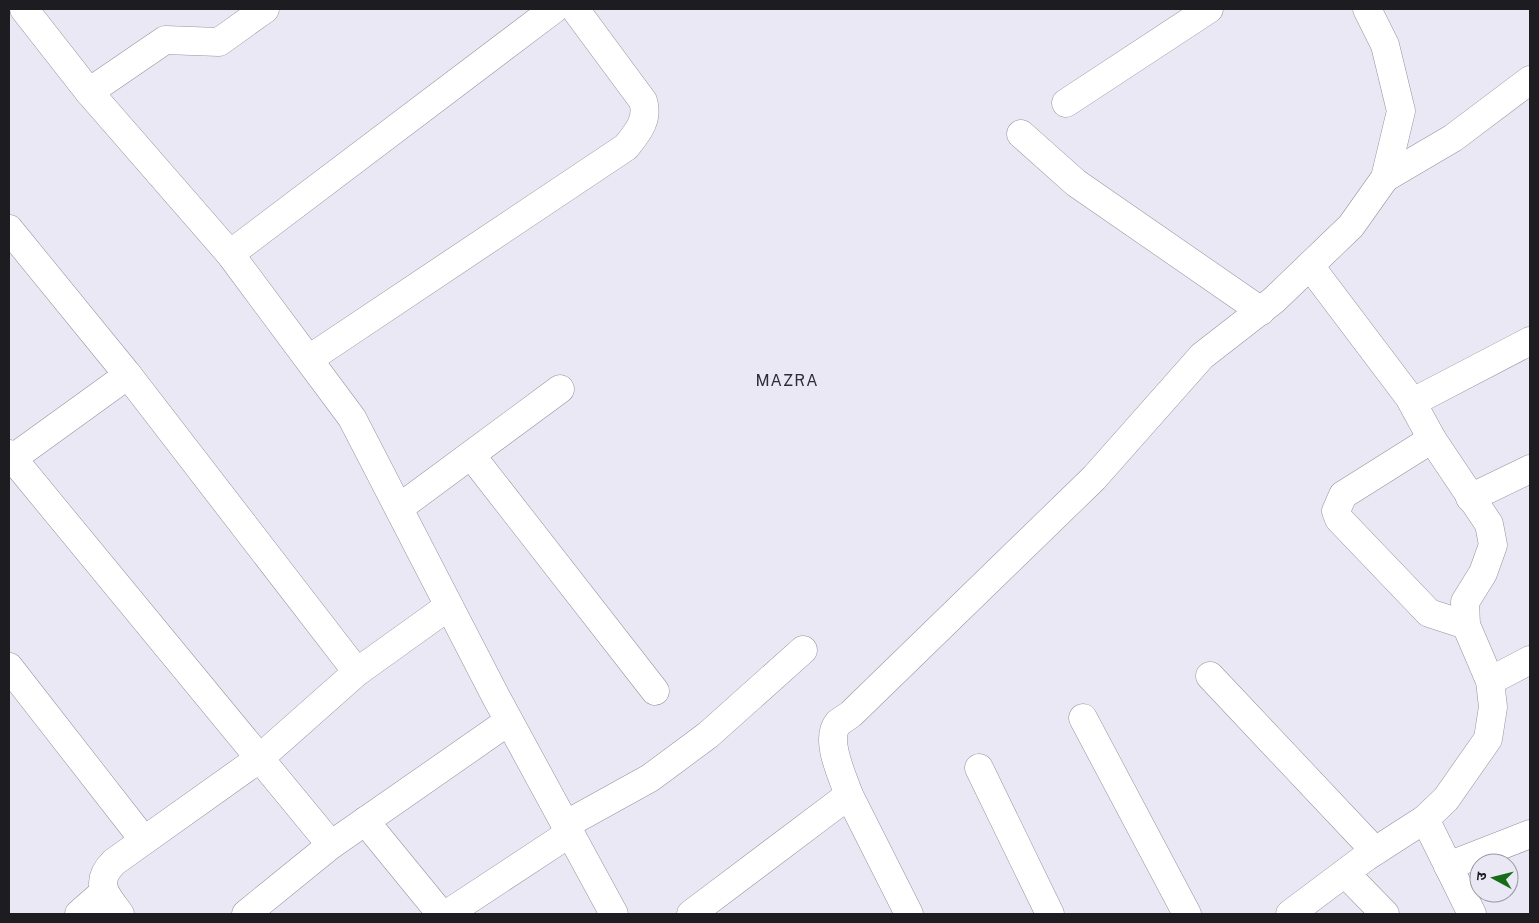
<svg xmlns="http://www.w3.org/2000/svg" width="1539" height="923" font-family="'Public Sans','Noto Sans Devanagari',sans-serif">
<style>
.lines{fill:none;stroke-linecap:round;stroke-linejoin:round}
.street-casing{stroke:#94939e;stroke-width:29}
.secondary-casing{stroke:#94939e;stroke-width:29}
.street{stroke:#fff;stroke-width:28}
.secondary{stroke:#fff;stroke-width:28}
.labels{text-anchor:middle;dominant-baseline:central;stroke-width:5;stroke-linejoin:round;paint-order:stroke}
.quarter-label{font-size:16px;letter-spacing:1px;fill:#2e2d36;stroke:#eae8f5}
</style>
<rect width="100%" height="100%" fill="#eae8f5"/>
<g class="lines">
<!-- street casing -->
<g class="street-casing">
<g id="street">
<polyline points="24,9 89,92 230,254 352,418 496,697 614,914"/>
<polyline points="89,92 165,40 219,42 265,9"/>
<polyline points="1066,103 1209,9"/>
<polyline points="1021,134 1076,183 1261,311"/>
<polyline points="1385,178 1453,138 1530,80"/>
<polyline points="9,229 128,375 357,672"/>
<polyline points="230,254 554,9"/>
<polyline points="1310,266 1409,397 1432,439 1489,524 1493,545 1483,573 1465,602 1466,625 1490,681 1493,707 1488,739 1446,799 1425,819 1472,914"/>
<path d="M309 359 626 147C637 133 649 120 643 101L575 9"/>
<polyline points="1413,402 1530,341"/>
<polyline points="1432,439 1343,495 1336,511 1339,519 1429,613 1466,625"/>
<polyline points="9,454 331,845"/>
<polyline points="471,455 655,691"/>
<polyline points="9,461 128,375"/>
<polyline points="1470,498 1530,469"/>
<polyline points="399,508 560,389"/>
<polyline points="9,667 143,839"/>
<polyline points="1210,676 1375,851"/>
<polyline points="1490,681 1530,660"/>
<polyline points="1083,718 1187,914"/>
<polyline points="979,768 1050,914"/>
<polyline points="849,795 909,914"/>
<polyline points="365,821 441,914"/>
<polyline points="565,825 650,778 708,735 803,650"/>
<polyline points="1448,866 1530,834"/>
<polyline points="1345,873 1385,914"/>
<polyline points="79,914 104,892"/>
<path d="M120 914C106 895 93 883 114 862L260 758 357 672 449 606"/>
<polyline points="246,914 331,845 509,721"/>
<polyline points="447,914 570,833"/>
<polyline points="1290,914 1366,857 1425,819"/>
</g>
</g>
<!-- secondary casing -->
<g class="secondary-casing">
<path id="secondary" d="M691 914 849 795C843 777 824 740 838 723 842 720 847 717 851 714L1094 478 1202 356 1274 300 1351 226 1385 178 1401 111 1385 45 1367 9"/>
</g>
<!-- street -->
<use href="#street" class="street"/>
<!-- secondary -->
<use href="#secondary" class="secondary"/>
</g>
<g class="labels">
<!-- quarter labels -->
<g class="quarter-label">
<text x="787" y="380">MAZRA</text>
</g>
</g>
<!-- border -->
<rect width="1539" height="923" fill="none" stroke="#1d1d21" stroke-width="20"/>
<!-- north arrow -->
<g transform="translate(1494 878) rotate(277)"><circle r="24" fill="#eae8f5" stroke="#9897a0"/>
<path d="M0-4L9 19L0 12L-9 19Z" fill="#156d17"/>
<text y="-8" font-size="14" font-weight="bold" text-anchor="middle" fill="#1d1d21">उ</text>
</g>
</svg>
